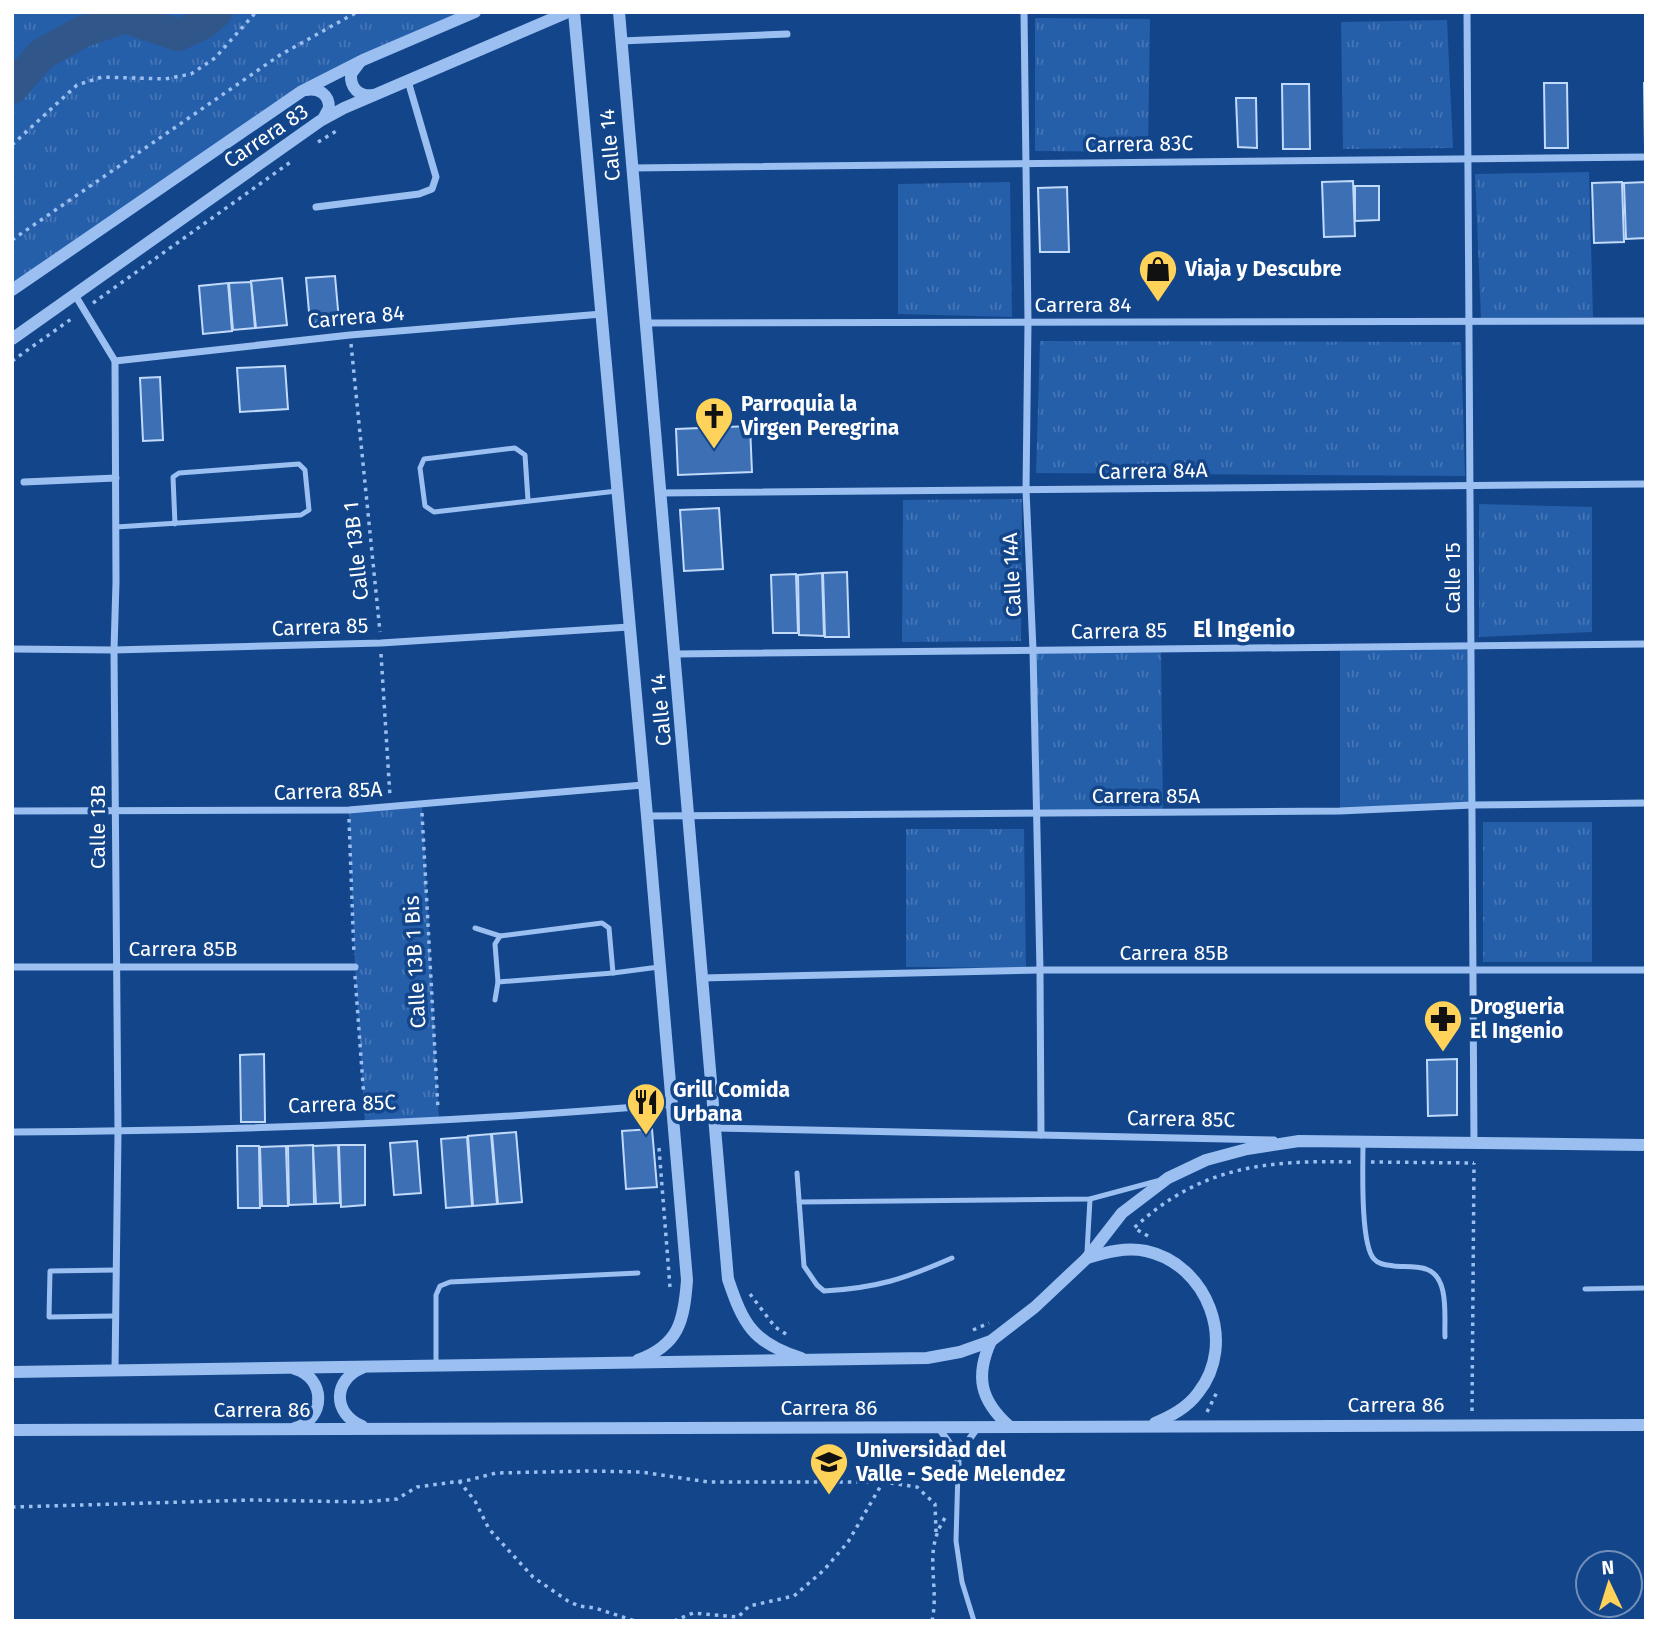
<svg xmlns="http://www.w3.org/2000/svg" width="1658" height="1633" font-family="'Fira Sans',sans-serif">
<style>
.grass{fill:url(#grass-tufts)}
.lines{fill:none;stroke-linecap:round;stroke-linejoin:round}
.river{stroke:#315689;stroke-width:32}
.building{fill:#3c6fb3;stroke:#c1dafc;stroke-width:2}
.path{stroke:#9abff0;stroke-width:3.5;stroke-dasharray:3.5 5;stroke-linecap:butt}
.service{stroke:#9abff0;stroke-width:5}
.minor{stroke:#9abff0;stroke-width:7}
.tertiary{stroke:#9abff0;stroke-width:12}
.labels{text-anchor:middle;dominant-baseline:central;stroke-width:7;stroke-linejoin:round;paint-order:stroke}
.street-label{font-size:21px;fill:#fff;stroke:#13458a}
.poi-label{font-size:21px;font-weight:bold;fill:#fff;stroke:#13458a;text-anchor:start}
.neighbourhood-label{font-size:23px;font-weight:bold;fill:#fff;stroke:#13458a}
</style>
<defs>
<pattern id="grass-tufts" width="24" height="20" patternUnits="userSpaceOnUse" patternTransform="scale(1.75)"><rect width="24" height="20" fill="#255ea9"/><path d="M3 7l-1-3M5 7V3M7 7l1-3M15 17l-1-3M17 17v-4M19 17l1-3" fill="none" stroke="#4676b6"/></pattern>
</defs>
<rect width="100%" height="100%" fill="#13458a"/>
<!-- grass -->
<g class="grass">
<polygon points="12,12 475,12 332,75 12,290"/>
<polygon points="1035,18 1150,19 1148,152 1035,151"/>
<polygon points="1447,20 1453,148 1343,149 1341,22"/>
<polygon points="1589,172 1593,317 1481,318 1475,174"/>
<polygon points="1010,182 1012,317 898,314 898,184"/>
<polygon points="1040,341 1461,342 1465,476 1036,473"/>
<polygon points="1022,499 1021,641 902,642 903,500"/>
<polygon points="1479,504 1592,507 1592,632 1479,637"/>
<polygon points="1340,647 1471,647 1472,805 1340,811"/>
<polygon points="1161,649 1163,813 1035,814 1033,650"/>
<polygon points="422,804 439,1119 365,1123 355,967 349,810"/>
<rect x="1483" y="822" width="109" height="140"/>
<polygon points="906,829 1024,829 1026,968 906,967"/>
</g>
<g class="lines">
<!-- river -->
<polyline class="river" points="12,88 42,54 82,32 125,17 178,35 204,23 216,12"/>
</g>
<!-- building -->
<g class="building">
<polygon points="1544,83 1567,83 1568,148 1545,148"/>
<polygon points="1644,83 1646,83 1646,147 1645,147"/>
<polygon points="1282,84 1309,84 1310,149 1283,149"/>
<polygon points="1236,98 1256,98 1257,148 1238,147"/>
<polygon points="1353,181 1355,236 1324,237 1322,182"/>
<polygon points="1622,182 1624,242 1594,243 1592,183"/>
<polygon points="1646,182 1646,238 1626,239 1624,183"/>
<polygon points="1355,186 1379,186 1379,220 1355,221"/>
<polygon points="1067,187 1069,252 1040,252 1038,188"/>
<polygon points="335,276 339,321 310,323 306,278"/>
<polygon points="282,278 287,325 256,328 251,281"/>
<polygon points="251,282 255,328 233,330 229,283"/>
<polygon points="228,283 232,331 203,334 199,286"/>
<polygon points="285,366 288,409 240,412 237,368"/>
<polygon points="160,377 163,440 143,441 140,378"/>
<polygon points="750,426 752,472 678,475 676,429"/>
<polygon points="719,508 723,569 684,571 680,510"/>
<polygon points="847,572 849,637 825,637 823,573"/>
<polygon points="822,573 824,636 799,635 798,575"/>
<polygon points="796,574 798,633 773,633 771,575"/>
<polygon points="264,1054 265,1122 241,1122 240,1055"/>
<polygon points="1457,1059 1457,1115 1428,1116 1427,1060"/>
<polygon points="652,1129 657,1187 626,1189 622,1131"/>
<polygon points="516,1132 522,1202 498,1204 492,1134"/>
<polygon points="491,1134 497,1204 473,1206 468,1136"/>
<polygon points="467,1137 472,1206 446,1208 441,1139"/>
<polygon points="417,1141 421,1193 394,1195 390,1143"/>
<polygon points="313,1145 314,1204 289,1205 288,1146"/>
<polygon points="338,1145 340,1203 316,1204 313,1146"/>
<polygon points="339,1145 365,1145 365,1205 341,1207"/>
<polygon points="237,1146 259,1146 260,1208 238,1208"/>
<polygon points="286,1146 288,1206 262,1206 260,1147"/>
</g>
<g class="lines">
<!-- path -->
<g class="path">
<polyline points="318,142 338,130"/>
<polyline points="12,145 77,85 102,77 165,79 191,74 215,58 256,12"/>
<polyline points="12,240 280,55 357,12"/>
<polyline points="93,303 292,161"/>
<polyline points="351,344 380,632"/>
<polyline points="12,361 74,317"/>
<polyline points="381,654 390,796"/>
<polyline points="422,813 438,1109"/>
<polyline points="349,819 354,955"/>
<polyline points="355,976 365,1112"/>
<polyline points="659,1148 670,1287"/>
<polyline points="1371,1162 1474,1163"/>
<path d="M1148 1236 1134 1228C1200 1166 1267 1160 1353 1162"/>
<polyline points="750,1294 775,1327 789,1336"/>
<polyline points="973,1330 989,1323"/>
<polyline points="1472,1411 1474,1163"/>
<polyline points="1207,1412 1218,1390"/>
<polyline points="459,1481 475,1501 489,1529 533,1577 568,1601 579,1606 595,1608 635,1621"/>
<polyline points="12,1507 254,1500 364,1502 397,1499 417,1487 469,1480 496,1473 590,1471 641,1472 709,1482 883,1482 917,1487 935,1504 936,1532"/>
<polyline points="674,1621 693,1613 738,1617 749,1606 794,1596 824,1570 848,1542 883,1482"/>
<path d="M932 1621C940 1583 922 1553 945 1518"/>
</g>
<!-- service -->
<g class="service">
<polyline points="528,500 525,455 515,448 424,459 420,468 425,506 434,512 617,491"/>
<polyline points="116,527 301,515 309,510 305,470 299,464 179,473 173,477 175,524"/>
<polyline points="475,928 500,936 602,923 609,928 613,973"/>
<polyline points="498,982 613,973 659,967"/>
<polyline points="495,1000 498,982 495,944 500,936"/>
<path d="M1363 1143C1363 1165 1360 1244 1374 1259 1379 1265 1387 1265 1394 1266 1403 1267 1416 1266 1426 1269 1450 1277 1444 1317 1445 1337"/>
<path d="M797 1173 804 1266 817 1285 824 1291C877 1288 904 1279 952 1258"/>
<polyline points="799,1202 1090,1199 1157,1181"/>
<polyline points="1087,1252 1090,1199"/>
<polyline points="1585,1289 1646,1288"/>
<polyline points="115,1316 49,1317 50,1271 116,1270"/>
<polyline points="436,1366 436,1295 440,1286 450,1282 638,1273"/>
<polyline points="958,1470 956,1541 962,1582 974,1621"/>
</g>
<!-- minor -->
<g class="minor">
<polyline points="1024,12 1028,322 1026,490 1033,650 1040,970 1041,1135"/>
<polyline points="1467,12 1474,1144"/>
<polyline points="621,41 787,34"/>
<polyline points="632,168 1646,157"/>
<polyline points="316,207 419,194 432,189 436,177 408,81"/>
<polyline points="75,295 115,361 116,582 114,650 118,1132 115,1371"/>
<polyline points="645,323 1646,321"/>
<polyline points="115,361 350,335 602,314"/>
<polyline points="24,482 116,478"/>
<polyline points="660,493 1646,484"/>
<polyline points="12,649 114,650 381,643 629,627"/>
<polyline points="676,654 1646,644"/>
<polyline points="12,811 349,810 643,785"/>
<polyline points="647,816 1340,811 1472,805 1646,803"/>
<polyline points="12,967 355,967"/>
<polyline points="702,978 1040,970 1646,970"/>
<polyline points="715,1128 1274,1140"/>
<path d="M12 1132C232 1131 453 1123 672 1104"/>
<polyline points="938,1427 958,1455"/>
<polyline points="958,1470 958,1455 978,1427"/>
</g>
<!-- tertiary -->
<g class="tertiary">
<path d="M574 12 647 816 687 1280C684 1321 679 1345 638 1360"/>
<path d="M619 12 728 1279C743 1324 753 1343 801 1358"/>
<path d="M360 62 351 74C350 88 359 97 373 95"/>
<path d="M306 90C319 88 329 94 329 108L323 119"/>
<polyline points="12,290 302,91 363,60 475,12"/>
<polyline points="12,339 320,121 344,108 568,12"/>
<path d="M1087 1258C1107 1252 1126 1247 1146 1251 1207 1264 1238 1343 1198 1393 1187 1408 1171 1416 1155 1423"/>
<path d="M991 1341C975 1376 980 1400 1009 1426"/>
<path d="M295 1369C326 1378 326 1419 295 1428"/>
<polyline points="12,1372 927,1358 960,1352 991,1341 1035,1307 1087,1258 1122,1213 1168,1178 1206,1160 1247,1149 1299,1141 1646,1145"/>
<path d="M362 1426C332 1413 333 1380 362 1368"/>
<polyline points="12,1430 1646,1425"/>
</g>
</g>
<!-- icons -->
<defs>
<g id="shop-pin" transform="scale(2.0125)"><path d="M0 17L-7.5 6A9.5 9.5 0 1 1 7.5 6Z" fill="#ffd259" stroke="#13458a"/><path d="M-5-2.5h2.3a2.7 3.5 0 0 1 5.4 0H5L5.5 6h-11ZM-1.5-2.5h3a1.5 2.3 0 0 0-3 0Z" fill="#111"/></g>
<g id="church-pin" transform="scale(2.0125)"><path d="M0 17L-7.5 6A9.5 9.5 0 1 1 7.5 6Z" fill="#ffd259" stroke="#13458a"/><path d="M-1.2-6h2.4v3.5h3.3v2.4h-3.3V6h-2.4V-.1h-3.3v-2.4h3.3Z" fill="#111"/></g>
<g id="pharmacy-pin" transform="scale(2.0125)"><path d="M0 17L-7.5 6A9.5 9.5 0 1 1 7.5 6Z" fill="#ffd259" stroke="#13458a"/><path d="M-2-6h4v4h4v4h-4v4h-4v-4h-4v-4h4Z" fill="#111"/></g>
<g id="restaurant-pin" transform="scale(2.0125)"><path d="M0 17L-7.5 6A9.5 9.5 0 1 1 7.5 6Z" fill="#ffd259" stroke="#13458a"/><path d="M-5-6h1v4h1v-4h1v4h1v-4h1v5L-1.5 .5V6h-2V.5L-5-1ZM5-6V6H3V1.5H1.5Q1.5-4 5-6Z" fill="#111"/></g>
<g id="university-pin" transform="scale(2.0125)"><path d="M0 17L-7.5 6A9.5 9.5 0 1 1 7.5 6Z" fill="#ffd259" stroke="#13458a"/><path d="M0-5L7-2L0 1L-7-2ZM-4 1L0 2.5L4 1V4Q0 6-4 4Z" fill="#111"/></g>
</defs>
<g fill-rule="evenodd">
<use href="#shop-pin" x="1158" y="269"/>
<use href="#church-pin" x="714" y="416"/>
<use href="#pharmacy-pin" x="1443" y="1019"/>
<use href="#restaurant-pin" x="646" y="1102"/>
<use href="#university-pin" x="829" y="1462"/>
</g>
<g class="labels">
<!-- street labels -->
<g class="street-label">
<text transform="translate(266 136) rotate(-34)">Carrera 83</text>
<text transform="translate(1139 144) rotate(-1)">Carrera 83C</text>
<text transform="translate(610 145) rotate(-95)">Calle 14</text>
<text x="1083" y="305">Carrera 84</text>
<text transform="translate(356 317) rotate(-5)">Carrera 84</text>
<text transform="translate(1153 471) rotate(-1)">Carrera 84A</text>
<text transform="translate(356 551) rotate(-96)">Calle 13B 1</text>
<text transform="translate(1012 575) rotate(-93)">Calle 14A</text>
<text transform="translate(1453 578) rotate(-90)">Calle 15</text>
<text transform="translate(320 627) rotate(-2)">Carrera 85</text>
<text transform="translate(1119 631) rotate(-1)">Carrera 85</text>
<text transform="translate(661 710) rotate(-95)">Calle 14</text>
<text transform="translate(328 791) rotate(-2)">Carrera 85A</text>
<text x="1146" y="796">Carrera 85A</text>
<text transform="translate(98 827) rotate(-90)">Calle 13B</text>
<text x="183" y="949">Carrera 85B</text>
<text x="1174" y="953">Carrera 85B</text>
<text transform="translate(415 962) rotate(-93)">Calle 13B 1 Bis</text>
<text transform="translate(342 1104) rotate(-2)">Carrera 85C</text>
<text transform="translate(1181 1119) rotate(1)">Carrera 85C</text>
<text x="1396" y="1405">Carrera 86</text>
<text x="829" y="1408">Carrera 86</text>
<text x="262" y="1410">Carrera 86</text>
</g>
<!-- poi labels -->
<g class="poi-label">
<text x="1185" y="269">Viaja y Descubre</text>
<text x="741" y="404">Parroquia la<tspan x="741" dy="24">Virgen Peregrina</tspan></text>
<text x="1470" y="1007">Drogueria<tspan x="1470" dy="24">El Ingenio</tspan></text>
<text x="673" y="1090">Grill Comida<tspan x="673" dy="24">Urbana</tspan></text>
<text x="856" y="1450">Universidad del<tspan x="856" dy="24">Valle - Sede Melendez</tspan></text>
</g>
<!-- neighbourhood labels -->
<g class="neighbourhood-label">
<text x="1244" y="629">El Ingenio</text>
</g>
</g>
<!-- border -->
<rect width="1658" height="1633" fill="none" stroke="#ffffff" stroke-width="28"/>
<!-- north arrow -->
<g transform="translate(1609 1584) rotate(356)"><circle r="33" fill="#13458a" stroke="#718fb9" stroke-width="2"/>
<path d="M0-5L12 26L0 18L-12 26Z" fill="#ffd259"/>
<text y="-10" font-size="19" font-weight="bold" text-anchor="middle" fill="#ffffff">N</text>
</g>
</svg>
